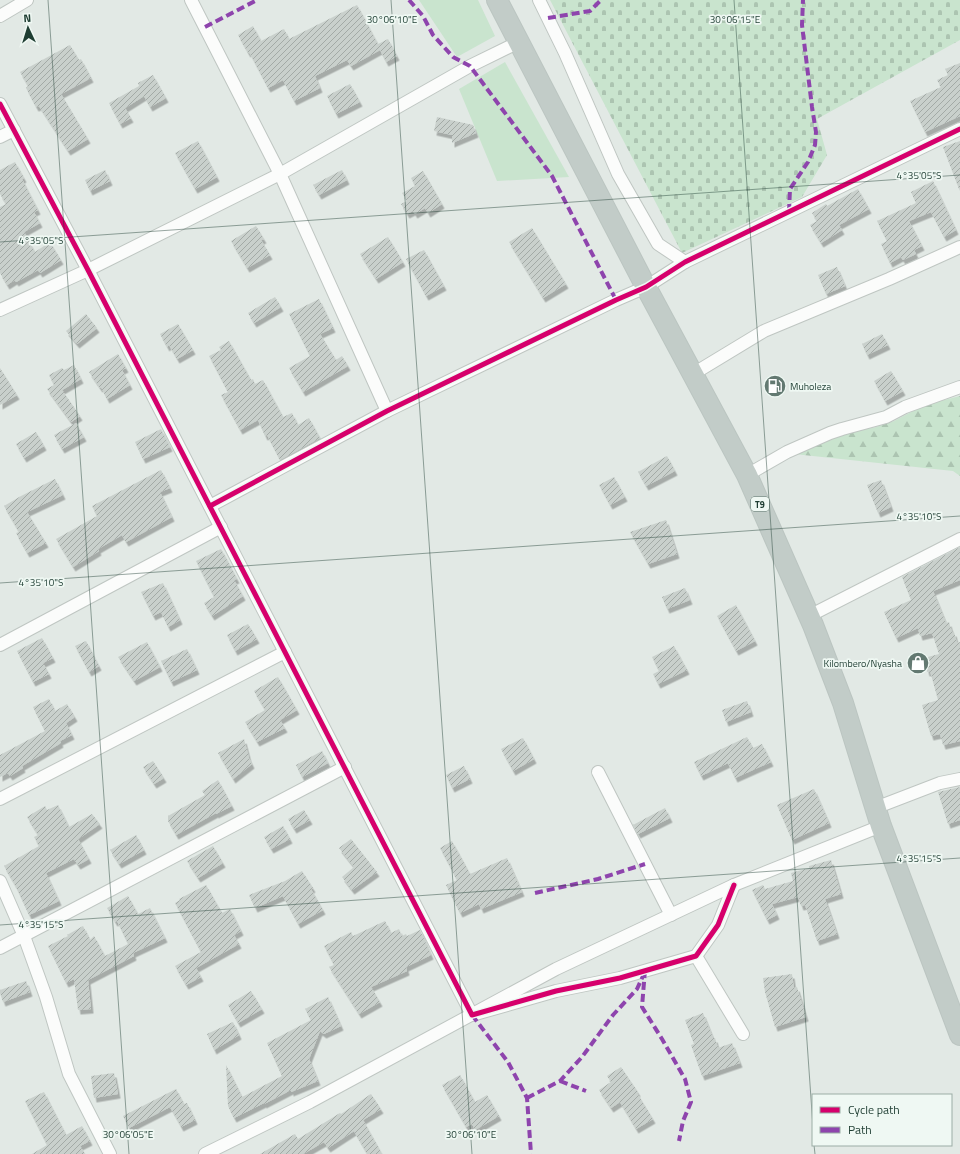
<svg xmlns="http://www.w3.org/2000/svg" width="960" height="1154" font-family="'Titillium Web',sans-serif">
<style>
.grass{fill:#c9e4ce}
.forest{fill:url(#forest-firs)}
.cemetery{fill:url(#cemetery-stones)}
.building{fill:url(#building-hatch);filter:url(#shadow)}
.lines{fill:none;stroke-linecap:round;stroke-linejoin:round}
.minor-casing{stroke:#bfc6c2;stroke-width:14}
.trunk-casing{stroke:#bbc5c1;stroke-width:22}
.minor{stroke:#fbfcfb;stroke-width:12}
.trunk{stroke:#c2ccc8;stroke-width:20}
.quiet{stroke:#8e44ad;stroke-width:4;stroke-dasharray:8 4;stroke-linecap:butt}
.cycleway-casing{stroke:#eff8f3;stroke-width:8}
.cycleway{stroke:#d6006c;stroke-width:5}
.ticks{fill:none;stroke:#1e3d32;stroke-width:1;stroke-opacity:0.45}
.labels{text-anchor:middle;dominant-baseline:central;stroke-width:3.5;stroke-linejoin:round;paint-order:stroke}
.shield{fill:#eff8f3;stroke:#5d756c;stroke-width:1}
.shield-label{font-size:9px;font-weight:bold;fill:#1e3d32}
.poi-label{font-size:10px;fill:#1e3d32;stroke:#eff8f3;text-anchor:start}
.ticks-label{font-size:10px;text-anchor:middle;fill:#1e3d32;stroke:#eff8f3;stroke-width:3.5;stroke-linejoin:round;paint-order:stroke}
</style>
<defs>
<pattern id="forest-firs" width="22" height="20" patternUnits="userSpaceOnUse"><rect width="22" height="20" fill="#c9e4ce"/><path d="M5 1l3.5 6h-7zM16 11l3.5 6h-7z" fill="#acc4b1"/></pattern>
<pattern id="cemetery-stones" width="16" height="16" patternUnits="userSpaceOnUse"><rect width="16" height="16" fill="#c9e4ce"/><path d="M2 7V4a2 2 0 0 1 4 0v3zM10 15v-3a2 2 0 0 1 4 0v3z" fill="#acc4b1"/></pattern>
<pattern id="building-hatch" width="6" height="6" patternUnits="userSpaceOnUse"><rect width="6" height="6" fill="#c9d0cc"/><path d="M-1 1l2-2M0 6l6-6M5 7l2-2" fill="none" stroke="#a3aaa6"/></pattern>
<filter id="shadow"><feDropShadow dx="2.5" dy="4.5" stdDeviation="0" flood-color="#0004"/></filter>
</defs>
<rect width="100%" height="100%" fill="#e2e9e5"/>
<!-- grass -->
<g class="grass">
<polygon points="419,0 478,0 495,36 457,57"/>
<polygon points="505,62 569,177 497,181 459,89"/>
</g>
<!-- forest -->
<polygon class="forest" points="960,396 960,476 953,471 794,454 850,430 873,428 894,421 913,411 940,401"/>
<!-- cemetery -->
<polygon class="cemetery" points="550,0 960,0 960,40 817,119 827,155 802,197 682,253"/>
<!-- building -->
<g class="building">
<polygon points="357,5 378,44 388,39 397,56 386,62 380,50 351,66 347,60 315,76 320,88 294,101 283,80 268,88 249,52 248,53 238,35 253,26 261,41 284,29 289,39"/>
<polygon points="70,45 79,60 81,59 91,78 61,94 88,139 68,151 39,106 36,107 26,88 28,86 20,72"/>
<polygon points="960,63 960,116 925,132 910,101 941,87 937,80 948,75 945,69"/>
<polygon points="153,75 166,98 150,107 144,96 125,108 131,118 120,124 109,103 139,86 138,83"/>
<polygon points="350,84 360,102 336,114 327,96"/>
<polygon points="437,117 473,125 476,133 452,143 452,135 434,131"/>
<polygon points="198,141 217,177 195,189 175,153"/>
<polygon points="960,141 960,188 959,189 943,147"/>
<polygon points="15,162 24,178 22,179 38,210 34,212 40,223 24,232 35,252 50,242 61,260 40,273 38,270 16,282 15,280 7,285 0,273 0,207 6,204 0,194 0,170"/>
<polygon points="105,170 110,181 90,191 85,180"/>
<polygon points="342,170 347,180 319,195 313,185"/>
<polygon points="423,171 442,204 428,213 425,208 415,214 413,211 407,214 401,204 407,201 402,193 415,186 411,178"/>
<polygon points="933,181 956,230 944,237 931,212 909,221 922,246 914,250 916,254 903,260 901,257 890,263 881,244 887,241 877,221 916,203 911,192"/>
<polygon points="858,189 869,209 839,225 842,230 821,243 810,225 817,221 812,213 826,204 827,206"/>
<polygon points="256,226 264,239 261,240 270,255 247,268 231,241"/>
<polygon points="532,228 566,284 543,298 509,242"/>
<polygon points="388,237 403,262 376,279 360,254"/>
<polygon points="424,250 444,286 426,296 406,259"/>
<polygon points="837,267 845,286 826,294 818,275"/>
<polygon points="275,297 281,307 254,323 248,313"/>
<polygon points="319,299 333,328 320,334 336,360 342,356 348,366 303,392 289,368 310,356 289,314"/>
<polygon points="86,314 97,328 77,344 66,331"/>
<polygon points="178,324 193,350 177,359 169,345 167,347 160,334"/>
<polygon points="882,334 888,345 867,355 862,344"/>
<polygon points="229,341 251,380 253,379 255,384 263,380 283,417 292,413 298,425 309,418 320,438 280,460 267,435 265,436 258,420 240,430 221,395 228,392 209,356 221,350 219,347"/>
<polygon points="118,354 126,368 122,370 130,385 107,399 101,387 100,388 89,372"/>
<polygon points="74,365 81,379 62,390 80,416 71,422 47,389 54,385 49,375 62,368 64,370"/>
<polygon points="0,368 17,395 0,405"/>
<polygon points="891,371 903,391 885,401 874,381"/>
<polygon points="76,423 84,437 62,449 54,435"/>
<polygon points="161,429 170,447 143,459 135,442"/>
<polygon points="36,432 44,446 24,458 16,444"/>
<polygon points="667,456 675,471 646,486 638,472"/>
<polygon points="161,470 170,488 160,492 172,517 126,542 122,535 98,549 99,551 73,567 56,539 97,516 92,506"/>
<polygon points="614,477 625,497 610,505 599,485"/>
<polygon points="55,479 63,495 27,512 46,543 27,553 16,533 19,532 4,506 21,496"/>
<polygon points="881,480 891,507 878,513 867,485"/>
<polygon points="666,520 677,554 648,564 630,532"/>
<polygon points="960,547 960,580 933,591 946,623 949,622 952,632 954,632 957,643 960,642 960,741 943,745 940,734 931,736 922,705 938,700 930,671 927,672 924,658 939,654 932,633 920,636 918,628 896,638 884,612 911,600 902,577"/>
<polygon points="221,549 237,579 234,580 243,596 212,616 204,603 214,597 196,561"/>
<polygon points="163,583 180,620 168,627 161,612 153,616 141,592"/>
<polygon points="685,588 690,600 667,609 662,597"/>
<polygon points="736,605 755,641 736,651 717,616"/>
<polygon points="248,624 257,639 235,651 227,635"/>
<polygon points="42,638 53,658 43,663 49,674 33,682 17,651"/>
<polygon points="86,641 99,666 89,672 75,646"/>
<polygon points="147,642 160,667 134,681 118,657"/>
<polygon points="674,646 687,670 658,684 653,674 659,671 652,657"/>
<polygon points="187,649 197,670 171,682 161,661"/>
<polygon points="278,677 297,710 280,720 285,728 257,742 245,722 265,710 254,691"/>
<polygon points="49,699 55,711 67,704 75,717 66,723 72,735 60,741 61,743 22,766 23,768 10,776 8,773 0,777 0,755 45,731 33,707"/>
<polygon points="747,701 751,712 726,722 722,710"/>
<polygon points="747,737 753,748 762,744 771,762 735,778 728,763 701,776 694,762"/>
<polygon points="523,738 534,759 513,771 501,749"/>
<polygon points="244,739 249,758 252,764 233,779 218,753"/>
<polygon points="322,751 328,763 302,777 296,765"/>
<polygon points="153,761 164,778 154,784 143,767"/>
<polygon points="464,766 470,779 452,788 446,775"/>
<polygon points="218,780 232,806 216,814 216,813 176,835 168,821 168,816 205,795 202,791"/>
<polygon points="960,787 960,820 948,824 938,792"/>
<polygon points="814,789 829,823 792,840 777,805"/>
<polygon points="58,805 69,827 92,814 100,824 78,839 89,859 78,865 74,859 46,873 59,901 29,915 16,887 4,866 39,846 34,837 38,835 27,817 45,806 47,810"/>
<polygon points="665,808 670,818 638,834 633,825"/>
<polygon points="304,810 310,820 294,829 288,819"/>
<polygon points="283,826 290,839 271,849 264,837"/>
<polygon points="136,835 144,850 119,864 110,850"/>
<polygon points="351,839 377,872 352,890 342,877 354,867 339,848"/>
<polygon points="452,841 470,874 507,858 522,892 481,909 479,904 460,913 446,885 457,880 440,848"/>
<polygon points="213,846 223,863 198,878 187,861"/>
<polygon points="831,860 841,894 825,899 837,934 817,941 805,905 801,906 798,897 772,904 777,915 767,920 752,890 763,885 765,889 793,881 791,873 809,868 809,866"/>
<polygon points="302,871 313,888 311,889 323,910 298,924 283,896 255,908 249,895 285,881"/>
<polygon points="206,885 222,913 230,909 241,931 234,935 239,944 196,968 201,977 186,985 175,966 201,952 175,903 180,900 179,899"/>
<polygon points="128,896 138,914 150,908 165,938 133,953 134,956 88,980 91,1009 78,1010 74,979 66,983 48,946 68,936 67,935 83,926 90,940 94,936 105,956 128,944 117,921 115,922 107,908"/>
<polygon points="385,921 391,933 399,929 402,936 406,934 407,936 420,930 431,955 406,967 407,971 371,987 380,1002 359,1014 329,967 334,965 324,946 351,932 353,936"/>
<polygon points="792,974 794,988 797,987 806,1017 775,1027 765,992 763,978"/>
<polygon points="26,981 30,992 3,1002 0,993 0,990"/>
<polygon points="251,991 262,1009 238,1023 228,1005"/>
<polygon points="328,997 341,1026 324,1034 320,1031 309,1059 318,1081 291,1092 291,1090 264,1104 264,1103 234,1118 228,1106 226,1065 242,1097 282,1076 267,1043 311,1020 305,1009"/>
<polygon points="703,1013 713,1038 715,1038 718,1048 732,1043 740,1063 702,1076 691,1045 694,1044 685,1020"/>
<polygon points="233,1022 239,1035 214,1050 207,1034"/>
<polygon points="621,1067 638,1092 637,1093 653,1119 636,1129 620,1102 611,1108 599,1090 611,1082 607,1076"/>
<polygon points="114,1073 118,1094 94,1098 91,1076"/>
<polygon points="460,1075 475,1102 487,1095 499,1116 475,1130 472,1124 466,1127 442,1085"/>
<polygon points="176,1089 184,1104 187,1103 195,1120 181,1127 170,1107 129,1128 123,1116"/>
<polygon points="44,1092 66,1135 82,1126 90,1141 80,1146 85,1154 32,1154 47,1145 25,1101"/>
<polygon points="371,1094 381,1109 363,1120 382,1154 367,1154 354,1131 328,1148 324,1142 303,1154 260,1154 295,1134 298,1139 340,1113 341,1114"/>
</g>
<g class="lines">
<!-- minor casing -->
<g class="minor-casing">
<g id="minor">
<polyline points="191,0 280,174 387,411"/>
<polyline points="539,0 565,53 618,174 658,244 685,262"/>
<polyline points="0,16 27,0"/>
<polyline points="0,104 88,270 472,1015 556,991 620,978 696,956 718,925 734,885"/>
<polyline points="0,137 14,130"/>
<polyline points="0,310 88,270 280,174 470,66 519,42"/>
<polyline points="693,374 764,331 889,279 960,247"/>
<polyline points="747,475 787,452 830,433 842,429 886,417 905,407 960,387"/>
<polyline points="210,506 387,411 616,300 646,287 685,262 960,129"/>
<polyline points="809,616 960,539"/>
<polyline points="0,645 221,527"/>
<polyline points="598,772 671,915"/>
<polyline points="0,799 285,652"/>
<polyline points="875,808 940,783 960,779"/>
<polyline points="0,881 24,936 46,997 69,1074 110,1154"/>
<polyline points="0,948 345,767"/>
<polyline points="696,956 743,1034"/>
<polyline points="205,1154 310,1102 556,969 734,885 881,826"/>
</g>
</g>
<!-- trunk casing -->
<g class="trunk-casing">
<polyline id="trunk" points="497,0 646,287 747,475 813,625 843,703 881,826 960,1035"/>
</g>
<!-- minor -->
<use href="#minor" class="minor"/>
<!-- trunk -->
<use href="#trunk" class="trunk"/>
<!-- quiet -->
<g class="quiet">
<polyline points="409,0 423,16 433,35 453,57 470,66 552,176 616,300"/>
<polyline points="548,18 590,11 601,0"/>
<polyline points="205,27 257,0"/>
<polyline points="789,212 790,189 808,162 815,145 816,132 812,107 802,25 803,0"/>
<polyline points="535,893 598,879 645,864"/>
<polyline points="645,970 642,1007 662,1039 685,1079 691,1102 683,1121 679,1141"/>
<polyline points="472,1015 508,1062 527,1098 531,1154"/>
<polyline points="560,1081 586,1091"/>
<polyline points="527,1098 560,1081 582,1057 613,1015 637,989 643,976"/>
</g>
<!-- cycleway casing -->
<g class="cycleway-casing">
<g id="cycleway">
<polyline points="0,104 88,270 472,1015 556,991 620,978 696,956 718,925 734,885"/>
<polyline points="210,506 387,411 616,300 646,287 685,262 960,129"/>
</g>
</g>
<!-- cycleway -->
<use href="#cycleway" class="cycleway"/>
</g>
<!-- ticks -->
<path class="ticks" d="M48 0 129 1154M391 0 472 1154M734 0 813 1127M0 242 960 175M0 583 960 516M0 925 960 858M814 1145 815 1154"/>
<!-- icons -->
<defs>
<g id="fuel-disc" transform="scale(1.15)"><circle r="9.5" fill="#637971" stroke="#eff8f3"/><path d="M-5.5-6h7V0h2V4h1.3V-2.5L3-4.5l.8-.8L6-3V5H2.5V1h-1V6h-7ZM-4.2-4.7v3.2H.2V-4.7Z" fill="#fff"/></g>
<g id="shop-disc" transform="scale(1.15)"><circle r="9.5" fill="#637971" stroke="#eff8f3"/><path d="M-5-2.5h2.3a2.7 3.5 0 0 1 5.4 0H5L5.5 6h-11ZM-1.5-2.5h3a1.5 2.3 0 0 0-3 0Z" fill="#fff"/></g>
</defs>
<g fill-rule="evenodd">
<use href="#fuel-disc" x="775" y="386"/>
<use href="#shop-disc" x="918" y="663"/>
</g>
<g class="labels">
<!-- shield labels -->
<rect class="shield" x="751" y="497" width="18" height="14" rx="3"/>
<g class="shield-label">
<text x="760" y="504">T9</text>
</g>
<!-- poi labels -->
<g class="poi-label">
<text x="790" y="386">Muholeza</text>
<text x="902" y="663" text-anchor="end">Kilombero/Nyasha</text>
</g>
</g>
<g class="ticks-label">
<text x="392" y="23">30°06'10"E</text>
<text x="735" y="23">30°06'15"E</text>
<text x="919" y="179">4°35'05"S</text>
<text x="41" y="244">4°35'05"S</text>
<text x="919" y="520">4°35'10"S</text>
<text x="41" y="586">4°35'10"S</text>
<text x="919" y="862">4°35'15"S</text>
<text x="41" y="928">4°35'15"S</text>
<text x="128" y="1138">30°06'05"E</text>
<text x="471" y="1138">30°06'10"E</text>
</g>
<!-- legend -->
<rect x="812" y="1094" width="140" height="52" fill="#eff8f3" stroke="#9bada6"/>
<rect x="820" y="1107" width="20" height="6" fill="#d6006c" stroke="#9bada6"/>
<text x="848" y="1114" font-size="12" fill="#1e3d32">Cycle path</text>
<rect x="820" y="1127" width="20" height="6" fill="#8e44ad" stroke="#9bada6"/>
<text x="848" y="1134" font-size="12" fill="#1e3d32">Path</text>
<!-- north arrow -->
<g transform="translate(28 28) rotate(356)" stroke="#eff8f3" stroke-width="3" paint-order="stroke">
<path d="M0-3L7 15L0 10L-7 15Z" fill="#1e3d32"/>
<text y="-6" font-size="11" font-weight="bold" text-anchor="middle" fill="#1e3d32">N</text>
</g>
</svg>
